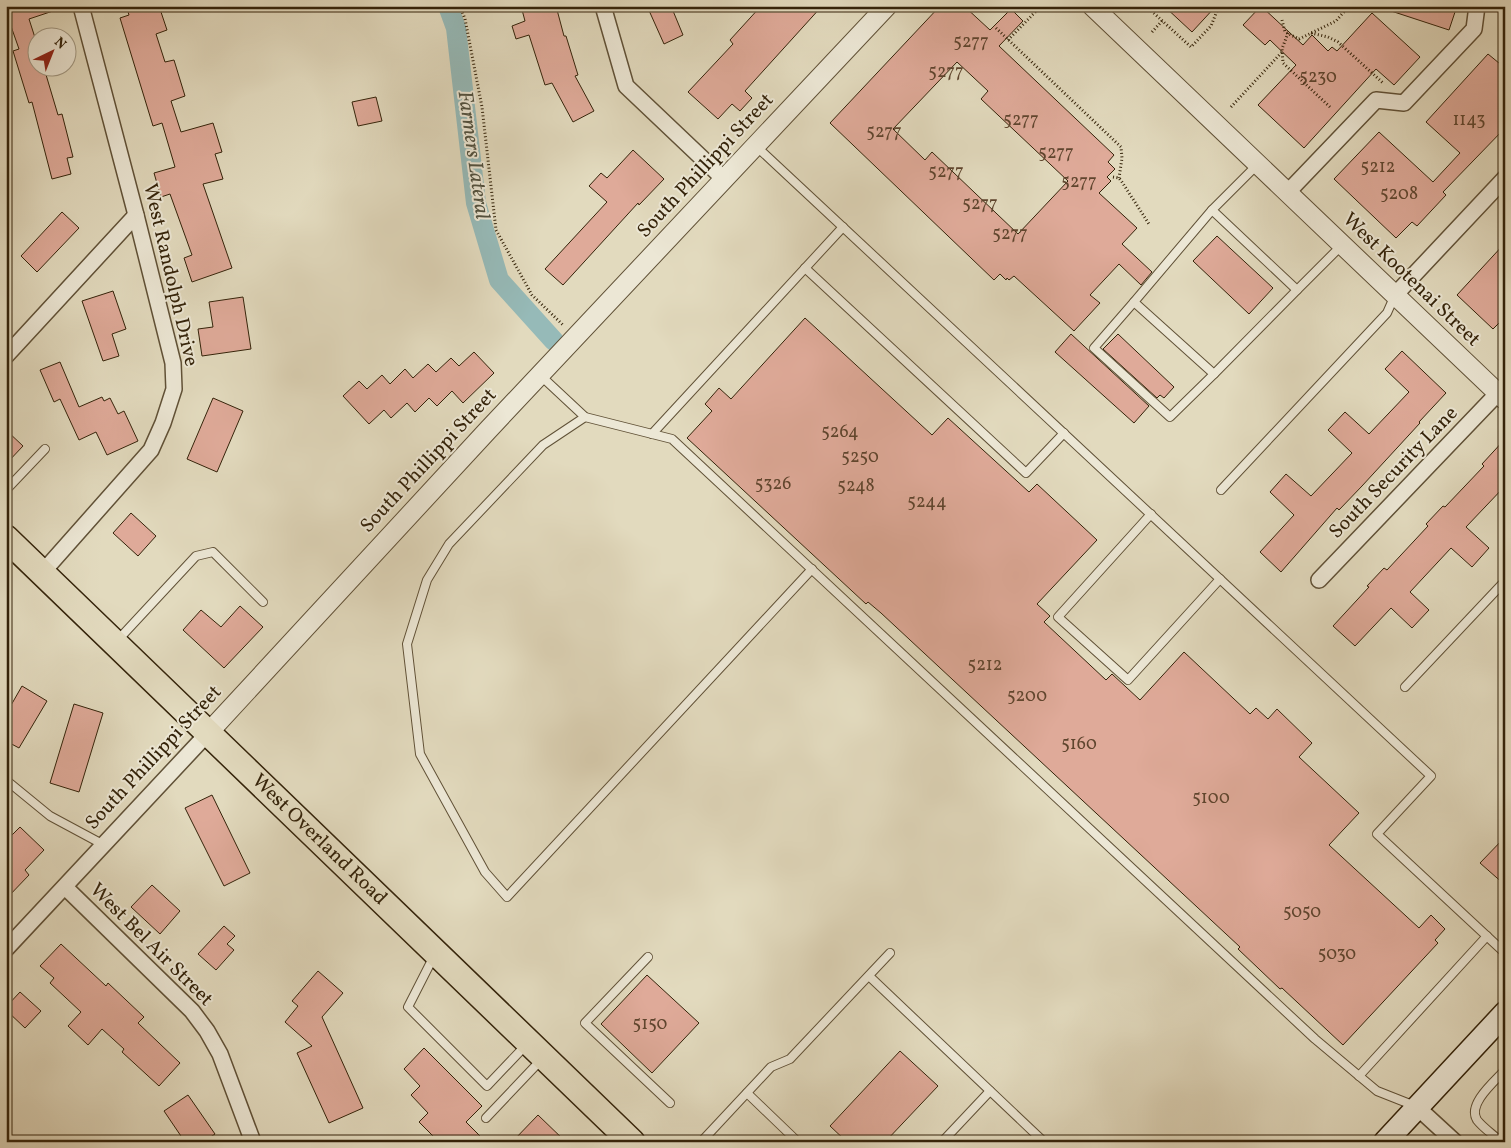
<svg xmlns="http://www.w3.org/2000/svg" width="1511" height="1148" font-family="Vollkorn,serif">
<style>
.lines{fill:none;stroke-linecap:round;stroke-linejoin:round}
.canal{stroke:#96bab8;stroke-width:20}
.building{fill:#dfaa99;stroke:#34230a;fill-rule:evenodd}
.service-casing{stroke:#605137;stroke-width:10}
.minor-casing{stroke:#605137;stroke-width:18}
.tertiary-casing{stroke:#605137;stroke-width:21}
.secondary-casing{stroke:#34230a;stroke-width:25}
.primary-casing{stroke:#34230a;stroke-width:28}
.path{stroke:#34230a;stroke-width:3;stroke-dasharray:1 2.5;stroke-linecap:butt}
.service{stroke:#ece7d5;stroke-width:8}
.minor{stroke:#ece7d5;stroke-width:15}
.tertiary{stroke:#ece7d5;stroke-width:19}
.secondary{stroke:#ece7d5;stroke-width:22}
.primary{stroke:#e2dabe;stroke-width:25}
.labels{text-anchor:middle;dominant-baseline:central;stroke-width:4;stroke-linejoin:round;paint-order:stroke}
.number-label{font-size:18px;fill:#5f452e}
.street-label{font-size:20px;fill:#34230a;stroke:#ece7d5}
.water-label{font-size:21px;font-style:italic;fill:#51503e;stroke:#ece7d5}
</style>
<rect width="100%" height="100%" fill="#e2dabe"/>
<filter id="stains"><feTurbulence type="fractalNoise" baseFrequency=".004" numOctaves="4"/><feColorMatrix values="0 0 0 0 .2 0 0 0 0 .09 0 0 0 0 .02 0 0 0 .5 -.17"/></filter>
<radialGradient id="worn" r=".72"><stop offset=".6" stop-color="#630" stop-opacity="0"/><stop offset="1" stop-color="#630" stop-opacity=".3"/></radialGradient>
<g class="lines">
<!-- canal -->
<polyline class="canal" points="448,6 456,28 476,203 499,280 554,341"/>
</g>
<!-- building -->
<g class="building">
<polygon points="6,6 58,6 59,9 29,19 38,47 38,68 44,68 58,115 62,114 73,157 67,158 71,174 52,179 32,102 29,103 13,51 19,49 6,12"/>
<polygon points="126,6 159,6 167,30 156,34 165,62 174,60 185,96 171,101 181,132 213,123 222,152 215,154 223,179 203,184 232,268 192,282 184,258 192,255 170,194 161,197 154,173 175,167 162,123 153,126 120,18 129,15"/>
<polygon points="521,6 556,6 564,36 566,36 578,75 575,76 594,111 573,122 552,83 545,85 529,35 516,39 512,26 525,21"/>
<polygon points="647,6 671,6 683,35 664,44"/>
<polygon points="761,6 822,6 745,91 752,98 740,111 732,104 718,119 688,92 733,44 730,40"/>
<path d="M940 6H964L990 30 1011 9 1023 21 999 46 1114 155 1108 162 1115 169 1107 177 1111 181 1099 193 1137 228 1122 244 1152 272 1141 285 1119 264 1090 295 1100 303 1074 331 1014 276 1009 280 1007 278 1006 280 1000 274 994 280 830 123ZM957 62 988 91 981 99 1068 181 1018 234 932 152 925 160 893 129Z"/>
<polygon points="1164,6 1216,6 1192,32"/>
<polygon points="1261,6 1303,45 1312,35 1328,51 1332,47 1337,51 1372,13 1420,57 1394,85 1376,69 1304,148 1258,105 1296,65 1270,40 1265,45 1243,25"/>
<polygon points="1385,6 1457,6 1449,30 1385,9"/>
<polygon points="1488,54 1505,68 1505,128 1443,192 1446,195 1417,226 1412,222 1396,238 1334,179 1379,132 1433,182 1460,153 1426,122"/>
<polygon points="376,97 382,121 358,126 352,102"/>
<polygon points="633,150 664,179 639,205 638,203 563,285 545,269 607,202 589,186 601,173 607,178"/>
<polygon points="62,212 79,228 37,272 21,256"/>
<polygon points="1217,236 1273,288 1249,314 1193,261"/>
<polygon points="1505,243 1505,317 1493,329 1457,295"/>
<polygon points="113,291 126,329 112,334 119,356 103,361 82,301"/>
<polygon points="243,297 251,349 202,356 198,329 213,327 209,302"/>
<polygon points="805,318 932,435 948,418 1029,492 1037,484 1097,540 1037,604 1050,616 1044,622 1106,680 1112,674 1140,700 1184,652 1250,714 1256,708 1268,719 1277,709 1312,743 1299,757 1359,813 1329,845 1419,928 1431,915 1445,929 1435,940 1438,943 1343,1045 1282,988 1280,989 1238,949 1240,947 881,613 868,602 866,604 687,438 712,411 705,404 719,388 731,399"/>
<polygon points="1071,334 1149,406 1134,423 1055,352"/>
<polygon points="1118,334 1174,387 1164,398 1160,395 1157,398 1103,349"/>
<polygon points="1402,351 1446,393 1419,422 1420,423 1362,486 1339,510 1337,508 1281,572 1260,552 1294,515 1270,492 1286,474 1311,496 1352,453 1328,430 1345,412 1369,434 1409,392 1385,369"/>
<polygon points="474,352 494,373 463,403 452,391 437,406 429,398 415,412 407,403 391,418 384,410 369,424 343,396 359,381 367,389 382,375 390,384 405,369 413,378 428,364 436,372 451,358 459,366"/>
<polygon points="60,362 79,407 102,397 104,401 110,398 118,414 124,411 138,441 107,455 96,432 79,440 60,399 54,402 40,370"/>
<polygon points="213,398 243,411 217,472 187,459"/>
<polygon points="6,430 23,446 6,464"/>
<polygon points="1505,439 1505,486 1466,527 1489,548 1472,567 1451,548 1410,592 1429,610 1412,628 1391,608 1355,646 1333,626 1369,587 1367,586 1384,568 1387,570 1428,526 1426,524 1443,506 1445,507 1484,466 1482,464"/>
<polygon points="131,513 156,536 138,556 113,533"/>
<polygon points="240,606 263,627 224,668 183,630 201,610 221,627"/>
<polygon points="22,686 47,701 19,748 6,741 6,714"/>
<polygon points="74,704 103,713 79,792 50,783"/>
<polygon points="212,795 250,873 224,886 185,808"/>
<polygon points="20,827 44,850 25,870 29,875 6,899 6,841"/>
<polygon points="1505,837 1505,885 1480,863"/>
<polygon points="152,885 180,911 160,934 131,907"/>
<polygon points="224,926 235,936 227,944 234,950 216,970 198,954"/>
<polygon points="61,944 106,986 108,983 144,1017 138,1023 180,1063 159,1086 122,1052 124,1049 102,1029 88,1045 68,1026 81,1012 50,983 54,978 40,966"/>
<polygon points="318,971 343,993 322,1017 363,1108 329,1123 297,1053 312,1046 285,1022 298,1006 292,1001"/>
<polygon points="647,975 699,1023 652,1073 601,1024"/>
<polygon points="20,992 41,1011 25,1028 6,1010 6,1007"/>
<polygon points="424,1048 482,1106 466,1122 486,1142 439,1142 419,1122 428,1113 411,1095 420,1086 404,1069"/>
<polygon points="900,1051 938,1086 885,1142 847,1142 830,1126"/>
<polygon points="188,1095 215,1134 203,1142 185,1142 164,1111"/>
<polygon points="538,1115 566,1142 512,1142"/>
</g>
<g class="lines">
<!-- service casing -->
<g class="service-casing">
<g id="service">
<polyline points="756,146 1431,776 1377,834 1505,953"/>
<polyline points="1258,164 1212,210 1297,290 1342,245"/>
<polyline points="1212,210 1134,302 1214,374 1297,290"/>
<polyline points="805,268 1026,473 1064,433"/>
<polyline points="1134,302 1094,348 1170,417 1214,374"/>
<polyline points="540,375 585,417 672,439 1315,1039 1377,1091 1415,1106"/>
<polyline points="585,417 543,445 449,544 427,580 407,644 420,754 485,872 507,897 812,569"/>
<polyline points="652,434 843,227"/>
<polyline points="6,490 45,449"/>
<polyline points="1221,490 1387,313 1395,295"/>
<polyline points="1151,514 1058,617 1128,680 1220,579"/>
<polyline points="117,641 196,556 213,552 263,602"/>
<polyline points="1405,687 1505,581"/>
<polyline points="6,780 50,816 104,845"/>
<polyline points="434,956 408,1007 487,1086 526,1045"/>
<polyline points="648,957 585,1023 670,1103"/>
<polyline points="869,976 1044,1142"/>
<polyline points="1359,1076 1487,936"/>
<polyline points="747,1093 798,1142"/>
<polyline points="486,1118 541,1060"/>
<polyline points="701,1142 771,1067 790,1059 890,953"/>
<polyline points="942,1142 990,1091"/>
<path d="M1501 1142C1494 1135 1483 1128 1477 1120 1467 1104 1495 1081 1505 1070"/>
</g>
</g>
<!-- minor casing -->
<g class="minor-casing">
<g id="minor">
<polyline points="603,6 626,86 724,179"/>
<polyline points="1287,193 1376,100 1404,103 1474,29 1477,6"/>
<polyline points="1395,295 1505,178"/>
<polyline points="6,356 136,215"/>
<polyline points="42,573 151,450 163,423 174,389 173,363 136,215 81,6"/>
<polyline points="1319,580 1498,393"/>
<polyline points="65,887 192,1011 207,1031 220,1054 253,1142"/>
<polyline points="6,949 209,732"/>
<polyline points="1418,1108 1455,1142"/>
</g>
</g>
<!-- tertiary casing -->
<g class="tertiary-casing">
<g id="tertiary">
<polyline points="1092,6 1505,400"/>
<polyline points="209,732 488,430 887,6"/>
</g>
</g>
<!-- secondary casing -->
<g class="secondary-casing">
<polyline id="secondary" points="1385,1142 1505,1013"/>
</g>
<!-- primary casing -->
<g class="primary-casing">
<g id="primary">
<path id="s1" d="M6 538 632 1142"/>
</g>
</g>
<!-- path -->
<g class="path">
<polyline points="460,6 465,19 482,107 496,230 532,295 563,325"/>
<polyline points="1146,6 1191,47 1211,26 1219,6"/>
<polyline points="1282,20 1285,32 1299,39 1336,21 1349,6"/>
<polyline points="996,28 1121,147 1122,158 1119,178"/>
<polyline points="1152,32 1162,21"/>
<polyline points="1288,33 1282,49 1283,63 1331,108"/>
<polyline points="1311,33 1328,37 1338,42 1383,83"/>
<polyline points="1008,40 1041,6"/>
<polyline points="1231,107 1282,52"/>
<polyline points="1113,177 1119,178 1122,182 1149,224"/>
</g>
<!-- service -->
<use href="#service" class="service"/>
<!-- minor -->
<use href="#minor" class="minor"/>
<!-- tertiary -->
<use href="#tertiary" class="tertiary"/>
<!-- secondary -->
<use href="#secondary" class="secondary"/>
<!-- primary -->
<use href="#primary" class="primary"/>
</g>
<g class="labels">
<!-- number labels -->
<g class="number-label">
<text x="971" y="42">5277</text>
<text x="946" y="72">5277</text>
<text x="1318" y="77">5230</text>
<text x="1021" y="120">5277</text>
<text x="1469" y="120">1143</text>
<text x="884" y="132">5277</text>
<text x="1056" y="153">5277</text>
<text x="1378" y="167">5212</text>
<text x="946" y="172">5277</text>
<text x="1079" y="182">5277</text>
<text x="1399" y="194">5208</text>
<text x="980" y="204">5277</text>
<text x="1010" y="234">5277</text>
<text x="840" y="432">5264</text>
<text x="860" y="457">5250</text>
<text x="773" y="484">5326</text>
<text x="856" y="486">5248</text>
<text x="927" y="502">5244</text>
<text x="985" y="665">5212</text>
<text x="1027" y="696">5200</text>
<text x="1079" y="744">5160</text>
<text x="1211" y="798">5100</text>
<text x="1302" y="912">5050</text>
<text x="1337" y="954">5030</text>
<text x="650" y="1024">5150</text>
</g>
<!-- street labels -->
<g class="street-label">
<text transform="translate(706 166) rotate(-47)">South Phillippi Street</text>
<text transform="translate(170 275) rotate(77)">West Randolph Drive</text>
<text transform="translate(1411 280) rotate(44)">West Kootenai Street</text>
<text transform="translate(429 461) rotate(-47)">South Phillippi Street</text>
<text transform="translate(1394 473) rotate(-46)">South Security Lane</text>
<text transform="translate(154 758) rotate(-47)">South Phillippi Street</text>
<text stroke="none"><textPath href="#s1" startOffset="435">West Overland Road</textPath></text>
<text transform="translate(151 945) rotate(45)">West Bel Air Street</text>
</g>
<!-- water labels -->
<g class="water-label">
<text transform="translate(473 155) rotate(82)">Farmers Lateral</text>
</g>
</g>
<!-- margin -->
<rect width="1511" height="1148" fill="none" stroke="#e2dabe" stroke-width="25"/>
<rect x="8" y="8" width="1496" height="1133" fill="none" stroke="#34230a" stroke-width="2.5"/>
<rect x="12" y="12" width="1486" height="1123" fill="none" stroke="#34230a"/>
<!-- north arrow -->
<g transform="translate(52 52) rotate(43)"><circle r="24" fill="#ece7d5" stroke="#a29984"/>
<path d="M0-4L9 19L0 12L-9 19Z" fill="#8f2418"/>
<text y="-8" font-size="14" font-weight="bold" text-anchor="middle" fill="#34230a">N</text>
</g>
<rect width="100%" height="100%" filter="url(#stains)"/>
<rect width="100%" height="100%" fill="url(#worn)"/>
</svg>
